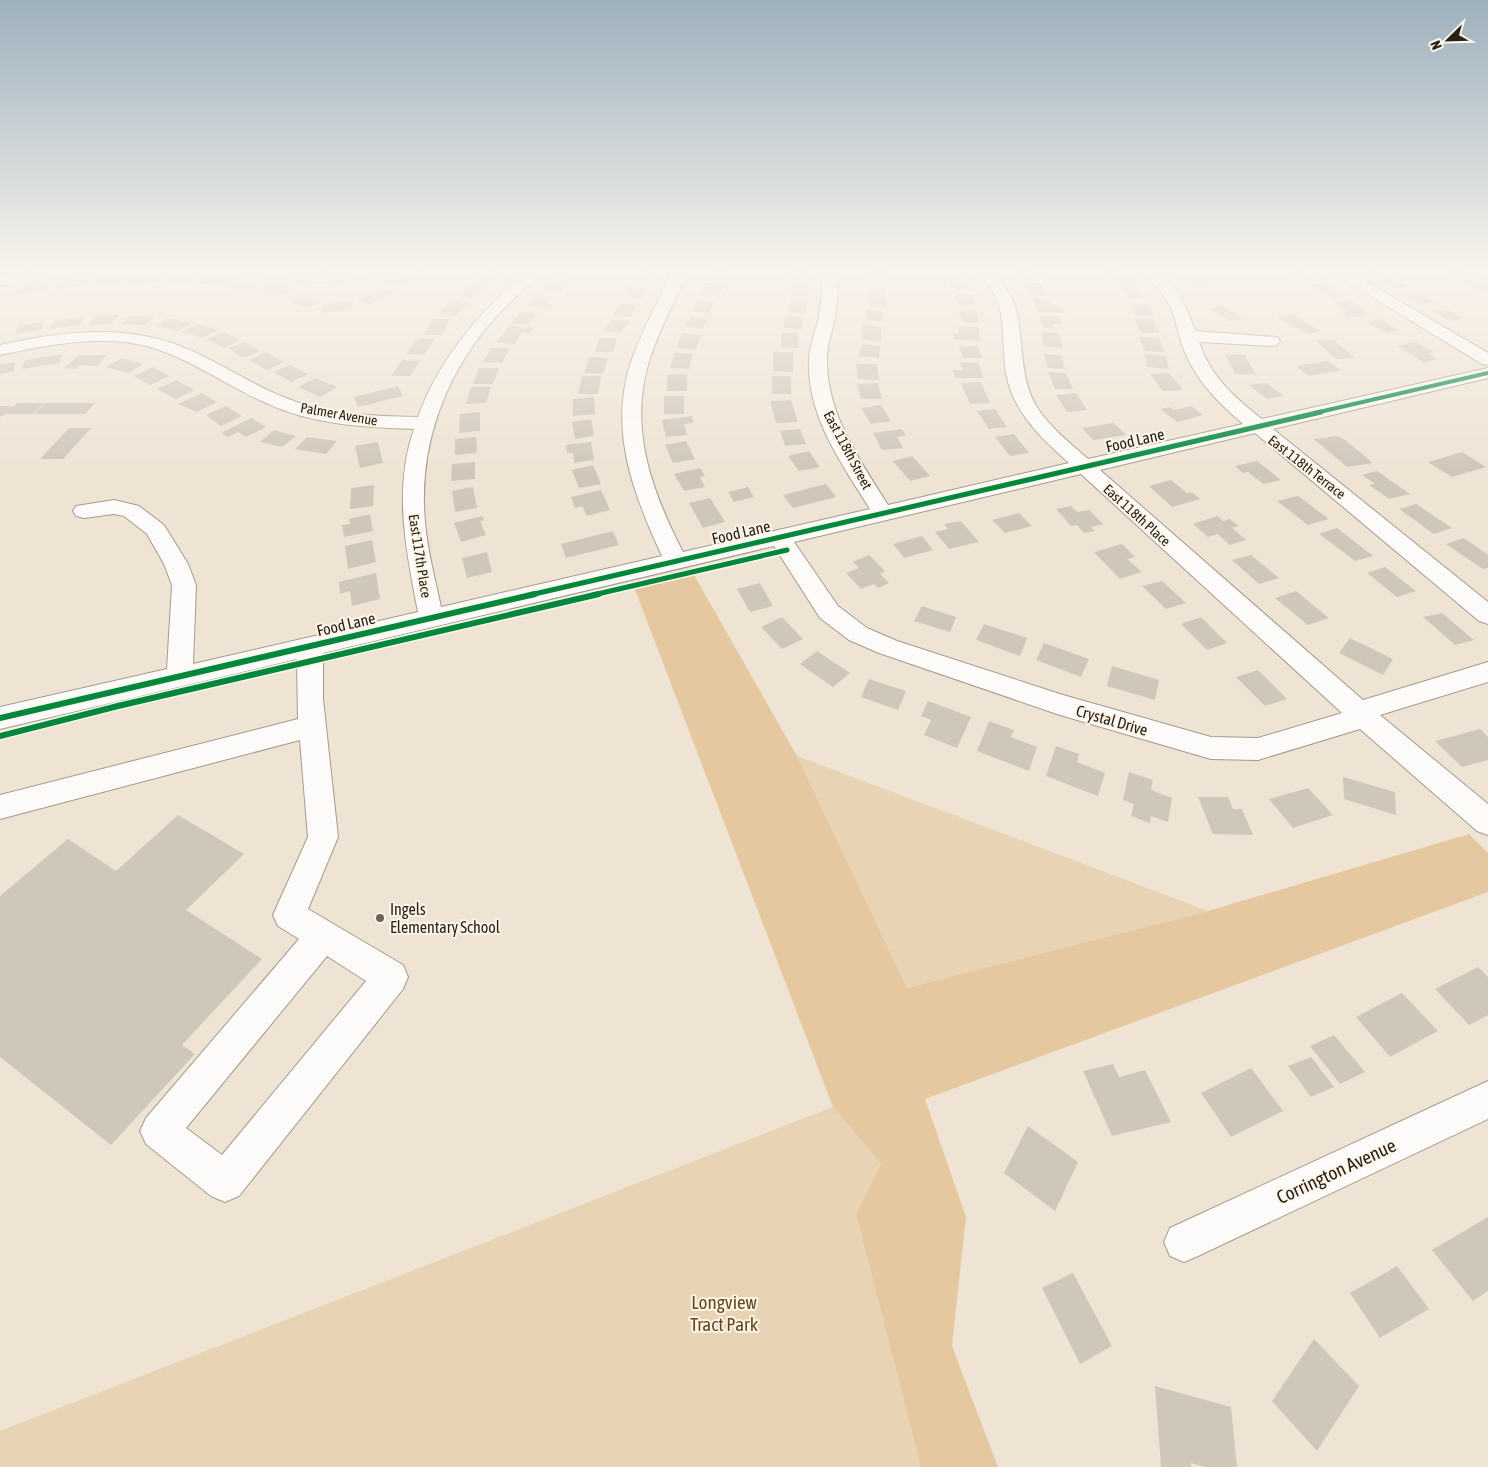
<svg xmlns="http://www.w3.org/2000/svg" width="1488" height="1467" font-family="'Asap Condensed',sans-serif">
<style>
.green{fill:#e8d3b4}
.forest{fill:#e5c8a0}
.building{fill:#d0c7bb}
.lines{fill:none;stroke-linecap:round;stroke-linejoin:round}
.minor-casing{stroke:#a39b8f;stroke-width:2}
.minor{fill:#fdfbf9;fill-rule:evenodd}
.cycleway-far2-casing{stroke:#fdf5e9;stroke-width:5.5}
.cycleway-far1-casing{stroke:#fdf5e9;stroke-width:8}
.cycleway-casing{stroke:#fdf5e9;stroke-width:9}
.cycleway-far2{stroke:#00873e;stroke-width:4}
.cycleway-far1{stroke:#00873e;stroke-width:5}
.cycleway{stroke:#00873e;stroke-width:6}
.poi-dot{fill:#6d6558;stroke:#fdf5e9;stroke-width:2}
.labels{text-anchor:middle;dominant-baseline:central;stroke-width:4;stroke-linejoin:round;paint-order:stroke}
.far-street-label{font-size:14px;fill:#272015;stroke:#fdf5e9}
.street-label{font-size:16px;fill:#272015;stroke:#fdf5e9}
.poi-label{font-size:16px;fill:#272015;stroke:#fdf5e9;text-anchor:start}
.near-street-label{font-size:19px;fill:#272015;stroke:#fdf5e9}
.near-park-label{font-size:19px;fill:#654819;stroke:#fdf5e9}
</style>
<rect width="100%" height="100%" fill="#efe4d4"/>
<!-- green -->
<g class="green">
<polygon points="797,756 1208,911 907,988"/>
<polygon points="833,1107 881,1164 856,1214 921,1467 0,1467 0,1431"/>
</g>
<!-- forest -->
<polygon class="forest" points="690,568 797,756 907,988 1208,911 1469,834 1488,853 1488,892 925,1099 966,1217 952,1346 998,1467 921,1467 856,1214 881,1164 833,1107 632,582"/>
<!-- building -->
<g class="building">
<polygon points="417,267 435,267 424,273 412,269"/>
<polygon points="568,267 585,267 579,272 565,269"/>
<polygon points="638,267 654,268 648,281 632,280"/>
<polygon points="713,267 741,267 742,271 715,273"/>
<polygon points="788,267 805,267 808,279 791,280"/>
<polygon points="878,267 893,267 898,269 877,280 863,275"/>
<polygon points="1027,267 1033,273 1039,272 1044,278 1023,280 1012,269"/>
<polygon points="1358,267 1373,267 1383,273 1369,274"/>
<polygon points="1442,267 1459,267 1470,274 1454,275"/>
<polygon points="491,269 505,272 490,284 476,281"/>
<polygon points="1121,269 1134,281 1118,282 1105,271"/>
<polygon points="1303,270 1318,278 1305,280 1290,272"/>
<polygon points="406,273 415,278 392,287 383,282"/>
<polygon points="736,273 750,273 751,280 736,280"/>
<polygon points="1200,274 1211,286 1195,287 1184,275"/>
<polygon points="126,275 120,285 92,285 97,278"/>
<polygon points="135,275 163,275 157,282 128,283"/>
<polygon points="197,275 191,282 164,282 170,276"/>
<polygon points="205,276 229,279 220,286 196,284"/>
<polygon points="1391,277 1407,286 1394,288 1378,279"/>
<polygon points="88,278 87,285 56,289 58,283"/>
<polygon points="557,278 572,281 558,293 544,290"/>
<polygon points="947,278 963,278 969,289 953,290"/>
<polygon points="1474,278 1488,287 1488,292 1481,292 1460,280"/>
<polygon points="238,280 259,285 247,291 226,286"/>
<polygon points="705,283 724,284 718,297 699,295"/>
<polygon points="1023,283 1040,283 1048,295 1031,296"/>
<polygon points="1323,283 1345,296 1332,299 1310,285"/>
<polygon points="47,284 46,290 17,295 18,288"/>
<polygon points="474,284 487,286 472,299 458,296"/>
<polygon points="269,285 293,288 283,296 259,293"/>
<polygon points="808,285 809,296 792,296 791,286"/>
<polygon points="1135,286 1145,298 1130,299 1120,287"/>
<polygon points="628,287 645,288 641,299 624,298"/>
<polygon points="382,288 394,293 368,305 356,300"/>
<polygon points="868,289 885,290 887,307 869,306"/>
<polygon points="1414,291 1433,302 1419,304 1401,293"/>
<polygon points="955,294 972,294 976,305 959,305"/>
<polygon points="300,295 322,300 311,308 289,302"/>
<polygon points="538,295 553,297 547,303 554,304 548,309 526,306"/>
<polygon points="1032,299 1050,299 1054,307 1062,307 1065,313 1038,312"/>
<polygon points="453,300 469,303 455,316 438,313"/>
<polygon points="697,300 714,301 710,313 693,312"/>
<polygon points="790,300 807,301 806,313 788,312"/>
<polygon points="1350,300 1365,309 1362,310 1371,315 1349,318 1341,313 1348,312 1333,303"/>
<polygon points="351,301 351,309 323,313 322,305"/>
<polygon points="619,304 636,305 631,317 613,316"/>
<polygon points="1130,305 1148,305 1154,316 1136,316"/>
<polygon points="1223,306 1243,318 1230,321 1210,309"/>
<polygon points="866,310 883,311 883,321 866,320"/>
<polygon points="1449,310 1463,319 1449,321 1434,311"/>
<polygon points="522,311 538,313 527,325 511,323"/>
<polygon points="959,311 976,311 979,323 962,322"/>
<polygon points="1291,314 1321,331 1308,334 1278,318"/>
<polygon points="97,315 119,315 111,324 88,325"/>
<polygon points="130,316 155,316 146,325 121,324"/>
<polygon points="786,316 803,317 802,329 784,328"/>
<polygon points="1039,316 1058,316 1062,324 1052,324 1054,328 1044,328"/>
<polygon points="84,317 80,325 50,329 54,321"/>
<polygon points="691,317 708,319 702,329 684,326"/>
<polygon points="168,318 191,323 178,331 155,326"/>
<polygon points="432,319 450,319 442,335 424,335"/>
<polygon points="612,319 629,321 621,333 604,331"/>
<polygon points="1134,319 1153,319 1160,333 1141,333"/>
<polygon points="1380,319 1399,330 1386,333 1366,322"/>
<polygon points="43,322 42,329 16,334 18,326"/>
<polygon points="197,324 218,330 203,338 182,332"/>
<polygon points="863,325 881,327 881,341 862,339"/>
<polygon points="509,326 533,328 530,333 522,332 514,344 497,342"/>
<polygon points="959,326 978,327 980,341 954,339 953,334 959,334"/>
<polygon points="224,332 240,340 223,348 207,339"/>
<polygon points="1041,332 1059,333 1063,348 1044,346"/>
<polygon points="682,333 701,335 696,349 677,348"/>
<polygon points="781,333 798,333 799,348 781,347"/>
<polygon points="1139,337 1159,338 1165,352 1145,351"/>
<polygon points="418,338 435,339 424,355 406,354"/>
<polygon points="599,338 617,338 613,352 595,352"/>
<polygon points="1333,339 1355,358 1336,359 1315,340"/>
<polygon points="245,342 260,351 243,358 228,348"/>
<polygon points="1416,342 1434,352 1428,353 1437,359 1424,362 1397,346"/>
<polygon points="862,344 880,346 879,358 859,356"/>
<polygon points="959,346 978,346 982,358 963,358"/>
<polygon points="491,348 510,348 502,363 483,362"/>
<polygon points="266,352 284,362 267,370 249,360"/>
<polygon points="773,352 793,352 793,372 773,371"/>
<polygon points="675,353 693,354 689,369 670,368"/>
<polygon points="62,354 60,363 22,369 25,360"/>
<polygon points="1044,354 1061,355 1065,369 1048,368"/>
<polygon points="1145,354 1166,356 1169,369 1147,367"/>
<polygon points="1225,354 1245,355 1256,375 1235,374"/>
<polygon points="79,355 107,355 97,366 80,365 76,369 64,368"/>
<polygon points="589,357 608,358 603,374 584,373"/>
<polygon points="122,358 143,364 128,373 106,367"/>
<polygon points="402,360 420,361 410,376 391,376"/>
<polygon points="1327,361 1341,370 1309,376 1296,366"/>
<polygon points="15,362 14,371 0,374 0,365"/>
<polygon points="960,362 979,363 983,378 955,378 953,370 963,370"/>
<polygon points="856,364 877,364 879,380 858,379"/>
<polygon points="290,365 308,374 291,382 273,372"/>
<polygon points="153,367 169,376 150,385 134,376"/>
<polygon points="479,368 499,368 493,384 473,384"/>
<polygon points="1048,372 1066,373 1073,389 1055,389"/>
<polygon points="1169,373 1183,390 1163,391 1150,374"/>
<polygon points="687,374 687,391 667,391 667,375"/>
<polygon points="582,376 601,376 598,394 578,394"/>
<rect x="772" y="376" width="19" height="18"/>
<polygon points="315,378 337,387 320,397 298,387"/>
<polygon points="176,380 194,390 176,399 157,389"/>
<polygon points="981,382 990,403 970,404 961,383"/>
<polygon points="878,383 882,399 861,399 857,384"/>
<polygon points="1266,383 1284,396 1267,399 1249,385"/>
<polygon points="398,386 403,396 358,407 354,397"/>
<polygon points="471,387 491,387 486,403 466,404"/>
<polygon points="202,393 217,402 197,412 178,404"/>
<polygon points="1076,393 1087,410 1067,412 1056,395"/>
<rect x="664" y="396" width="20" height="18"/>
<polygon points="594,397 595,414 573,416 573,399"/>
<polygon points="791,400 798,422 776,423 770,401"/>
<polygon points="17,403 44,403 32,414 6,414 0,417 0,406 14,406"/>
<polygon points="45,403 95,403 85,414 34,414"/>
<polygon points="881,405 891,421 871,424 861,408"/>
<polygon points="226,406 242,416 221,426 206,415"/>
<polygon points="1191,406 1203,415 1177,422 1160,409 1169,407 1174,410"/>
<polygon points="995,409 1007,427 989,429 977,411"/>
<polygon points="480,412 480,431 459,433 460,414"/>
<polygon points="692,416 693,423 684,424 687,435 666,437 662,420"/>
<polygon points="251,418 266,427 246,437 238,432 228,437 221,433"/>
<polygon points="591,419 594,436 575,439 572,422"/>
<polygon points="1114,423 1126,435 1093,440 1082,428"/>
<polygon points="69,428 91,428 63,459 40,459"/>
<polygon points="800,429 806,444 785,446 780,431"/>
<polygon points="902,429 906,436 897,437 903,448 882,450 873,433"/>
<polygon points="274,430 296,436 282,447 260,442"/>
<polygon points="1014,434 1029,453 1010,456 995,437"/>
<polygon points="1337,436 1345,440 1373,463 1347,467 1314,439"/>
<polygon points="307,437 337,441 326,454 295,449"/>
<polygon points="476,437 477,453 455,455 455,439"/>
<polygon points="686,441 695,459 673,463 665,445"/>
<polygon points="378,442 383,463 360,468 355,446"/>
<polygon points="591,442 594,460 574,463 573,453 567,453 566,445"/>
<polygon points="809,451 820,467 799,471 788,456"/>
<polygon points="1462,452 1486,467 1452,477 1428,462"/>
<polygon points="912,456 930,476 910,481 893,461"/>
<polygon points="1257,461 1281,480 1263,484 1248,472 1243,473 1235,466"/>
<polygon points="475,462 475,479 451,481 452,464"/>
<polygon points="593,465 601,484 579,488 572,470"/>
<polygon points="700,468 705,476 700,477 705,487 684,491 674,474"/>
<polygon points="1377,471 1410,494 1389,499 1369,485 1375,484 1362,475"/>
<polygon points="1171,480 1187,493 1192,492 1200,499 1172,507 1149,486"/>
<polygon points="826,484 836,497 793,508 783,495"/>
<polygon points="374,485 373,506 350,509 351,488"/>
<polygon points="473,487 477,508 455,512 452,491"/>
<polygon points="748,487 754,497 734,502 728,492"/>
<polygon points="601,490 610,510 587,516 582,506 575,508 571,497"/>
<polygon points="1298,496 1329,519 1308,525 1277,501"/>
<polygon points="710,498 725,522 703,528 689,503"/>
<polygon points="1416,504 1452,528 1434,534 1399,509"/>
<polygon points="1071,506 1077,512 1089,510 1103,524 1091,527 1095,531 1084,533 1077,525 1071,526 1056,509"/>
<polygon points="1019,513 1032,526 1005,533 992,520"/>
<polygon points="370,514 373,531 344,537 342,525 350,524 349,519"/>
<polygon points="482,516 484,520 480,521 486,535 461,542 454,523"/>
<polygon points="1217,516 1223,521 1230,519 1239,526 1232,528 1246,540 1230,545 1218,534 1208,537 1193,524"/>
<polygon points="961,521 979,542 949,549 935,532 948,529 944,524"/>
<polygon points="1337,528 1373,556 1355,561 1319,534"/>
<polygon points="613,531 619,545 566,558 561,544"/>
<polygon points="922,536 933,550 904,558 893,544"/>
<polygon points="1464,538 1488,555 1488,568 1483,569 1446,544"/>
<polygon points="372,540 376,562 348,569 345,546"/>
<polygon points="1122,544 1135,557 1127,559 1142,572 1120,579 1094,552"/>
<polygon points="487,552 492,572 467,578 462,558"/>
<polygon points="869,555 885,571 880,574 889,583 878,588 874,584 861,589 846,573 859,568 853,562"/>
<polygon points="1251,555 1279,578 1259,584 1232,560"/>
<polygon points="1385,567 1416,591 1397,597 1367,573"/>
<polygon points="376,573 380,599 352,606 350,591 340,594 339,582"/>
<polygon points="1162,581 1186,603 1166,609 1142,586"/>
<polygon points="760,583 773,606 750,612 737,589"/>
<polygon points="1296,591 1329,618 1308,625 1275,598"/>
<polygon points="922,606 956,617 950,632 914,621"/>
<polygon points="1442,613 1474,640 1455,645 1423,617"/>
<polygon points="782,617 803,639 782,649 761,627"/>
<polygon points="1201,617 1227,643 1207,650 1181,624"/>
<polygon points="984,624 1027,638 1020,656 976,640"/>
<polygon points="1350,638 1393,659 1383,675 1339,653"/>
<polygon points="1044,643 1089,659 1081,677 1036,660"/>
<polygon points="817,651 850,673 833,687 800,664"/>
<polygon points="1112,666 1159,680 1155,700 1107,686"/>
<polygon points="1258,670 1287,699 1265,706 1236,677"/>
<polygon points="869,679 906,691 898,710 861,697"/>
<polygon points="928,701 971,717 957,748 924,735 931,720 921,716"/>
<polygon points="989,721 1014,730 1011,737 1037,747 1029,771 977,751"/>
<polygon points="1480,729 1488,737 1488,760 1462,767 1435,741"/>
<polygon points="1056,746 1079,754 1077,762 1105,773 1098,796 1046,776"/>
<polygon points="1129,772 1153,780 1151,790 1172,798 1168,822 1151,816 1150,823 1131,816 1134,804 1123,800"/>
<polygon points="1343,777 1395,792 1396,815 1344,799"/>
<polygon points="1308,788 1333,815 1293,828 1269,799"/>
<polygon points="1198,797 1228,797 1233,809 1242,809 1253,835 1213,834"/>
<polygon points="178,815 244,854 186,910 262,959 182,1045 195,1054 111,1145 0,1057 0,896 68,839 116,871"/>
<polygon points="1478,967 1488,977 1488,1015 1469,1025 1435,989"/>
<polygon points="1402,993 1438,1031 1390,1057 1356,1017"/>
<polygon points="1334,1035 1365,1072 1340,1084 1310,1046"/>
<polygon points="1311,1057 1334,1087 1311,1097 1288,1066"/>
<polygon points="1113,1064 1119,1077 1145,1070 1171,1122 1112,1136 1083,1071"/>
<polygon points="1251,1068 1283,1111 1231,1137 1201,1093"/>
<polygon points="1028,1126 1078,1162 1055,1211 1004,1173"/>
<polygon points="1488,1217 1488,1291 1473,1301 1432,1250"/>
<polygon points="1397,1266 1429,1309 1380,1338 1350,1293"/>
<polygon points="1073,1273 1112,1346 1080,1364 1042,1288"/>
<polygon points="1314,1339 1359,1386 1317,1451 1272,1401"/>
<polygon points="1155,1386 1231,1407 1237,1467 1205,1467 1191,1463 1191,1467 1161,1467"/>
</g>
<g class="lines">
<!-- minor casing -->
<g class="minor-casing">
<g id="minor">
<polygon points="63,267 102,267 94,272 0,286 0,276"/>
<path d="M234 267H273L327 272 363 267H386C382 272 378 272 372 274 330 288 285 278 242 272Z"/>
<path d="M532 267H549C542 276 532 283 523 290 513 299 503 309 494 319 445 374 418 447 425 521 427 550 435 578 441 607L662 556C634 496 609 432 630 365 641 331 660 299 674 267H690C676 299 658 331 648 365 629 431 653 494 683 552L870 509C841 463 806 415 809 358 810 345 815 333 818 321 822 303 822 285 822 267H838C838 285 838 303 834 321 832 333 827 345 827 358 826 414 860 460 888 505L1069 463C1043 440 1015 414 1007 378 1001 352 1007 320 995 295 989 286 982 276 975 267H991C1000 280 1012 294 1016 310 1024 341 1019 374 1035 404 1048 426 1069 442 1088 459L1243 424C1220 404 1200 385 1187 357 1179 341 1177 322 1170 306 1163 290 1149 281 1139 267H1156C1176 285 1187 307 1195 331L1277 337 1280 341 1277 345 1271 346 1199 342C1211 377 1234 397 1262 419L1488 368V378L1273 429 1488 602V624L1479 621 1255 433 1100 470 1363 700 1488 662V682L1380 715 1488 804V835L1477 831 1360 729 1258 760 1211 759 1060 715 879 653 849 640 820 618 774 546 323 653V699L338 837 308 909 403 965 408 977 403 989 239 1196 225 1202 211 1196 146 1144 140 1131 146 1118 299 939 278 926 273 915 308 837 300 740 0 819V795L298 719 297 659 0 729V707L167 669 172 585 164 564 147 534 124 516 114 514 84 518 76 516 73 511 76 506 114 500 139 506 164 525 188 564 196 585 193 664 418 612C406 551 393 489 414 429 363 427 313 425 266 403 227 386 191 359 150 347 102 334 47 345 0 355V345C50 334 103 326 154 338 199 348 238 378 281 396 324 415 371 416 418 417 440 356 483 308 532 267ZM1081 474 1342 713 1258 738 1211 737 1063 695 897 641 867 628 838 606 794 542ZM327 956 366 981 222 1155 186 1128Z"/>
<polygon points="1323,267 1342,267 1488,353 1488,365 1482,364"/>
<polygon points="1488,1081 1488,1119 1198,1256 1184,1262 1170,1256 1164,1242 1170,1228"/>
</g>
</g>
<!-- minor -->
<use href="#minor" class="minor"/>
<!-- cycleway-far2 casing -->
<g class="cycleway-far2-casing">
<polyline id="cycleway-far2" points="1315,413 1488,373"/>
</g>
<!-- cycleway-far1 casing -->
<g class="cycleway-far1-casing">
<g id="cycleway-far1">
<polyline points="530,595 1321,412"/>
<polyline points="593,595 787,550"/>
</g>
</g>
<!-- cycleway casing -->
<g class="cycleway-casing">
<g id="cycleway">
<polyline points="0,718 535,594"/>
<polyline points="0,736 118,706 599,594"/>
</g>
</g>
<!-- cycleway-far2 -->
<use href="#cycleway-far2" class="cycleway-far2"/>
<!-- cycleway-far1 -->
<use href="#cycleway-far1" class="cycleway-far1"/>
<!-- cycleway -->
<use href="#cycleway" class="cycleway"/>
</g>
<!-- sky -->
<linearGradient id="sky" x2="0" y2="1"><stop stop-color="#9cb0bd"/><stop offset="0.57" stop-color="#f8f3ec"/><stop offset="1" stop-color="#f8f3ec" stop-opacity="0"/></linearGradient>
<rect width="1488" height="472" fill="url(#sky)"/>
<!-- markers -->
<circle class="poi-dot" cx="380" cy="918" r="5"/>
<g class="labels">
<!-- far-street labels -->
<g class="far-street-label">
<text transform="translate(339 414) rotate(10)">Palmer Avenue</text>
<text transform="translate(848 450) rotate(62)">East 118th Street</text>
<text transform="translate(1307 467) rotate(38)">East 118th Terrace</text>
<text transform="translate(1137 515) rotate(42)">East 118th Place</text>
<text transform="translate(420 556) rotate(81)">East 117th Place</text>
</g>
<!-- street labels -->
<g class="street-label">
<text transform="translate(1135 440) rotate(-13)">Food Lane</text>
<text transform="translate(741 532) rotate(-13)">Food Lane</text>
<text transform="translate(346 624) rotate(-13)">Food Lane</text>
<text transform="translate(1112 720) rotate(16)">Crystal Drive</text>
</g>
<!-- poi labels -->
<g class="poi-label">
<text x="390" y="909">Ingels<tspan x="390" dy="18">Elementary School</tspan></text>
</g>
<!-- near-street labels -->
<g class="near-street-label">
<text transform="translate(1336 1171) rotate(-25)">Corrington Avenue</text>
</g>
<!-- near-park labels -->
<g class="near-park-label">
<text x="724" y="1302">Longview<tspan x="724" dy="22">Tract Park</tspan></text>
</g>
</g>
<!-- north arrow -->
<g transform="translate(1448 40) rotate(247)" stroke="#fdf5e9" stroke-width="4" paint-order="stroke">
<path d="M0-4L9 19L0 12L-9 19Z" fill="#272015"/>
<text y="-8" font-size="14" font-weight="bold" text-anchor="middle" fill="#272015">N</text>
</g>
</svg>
